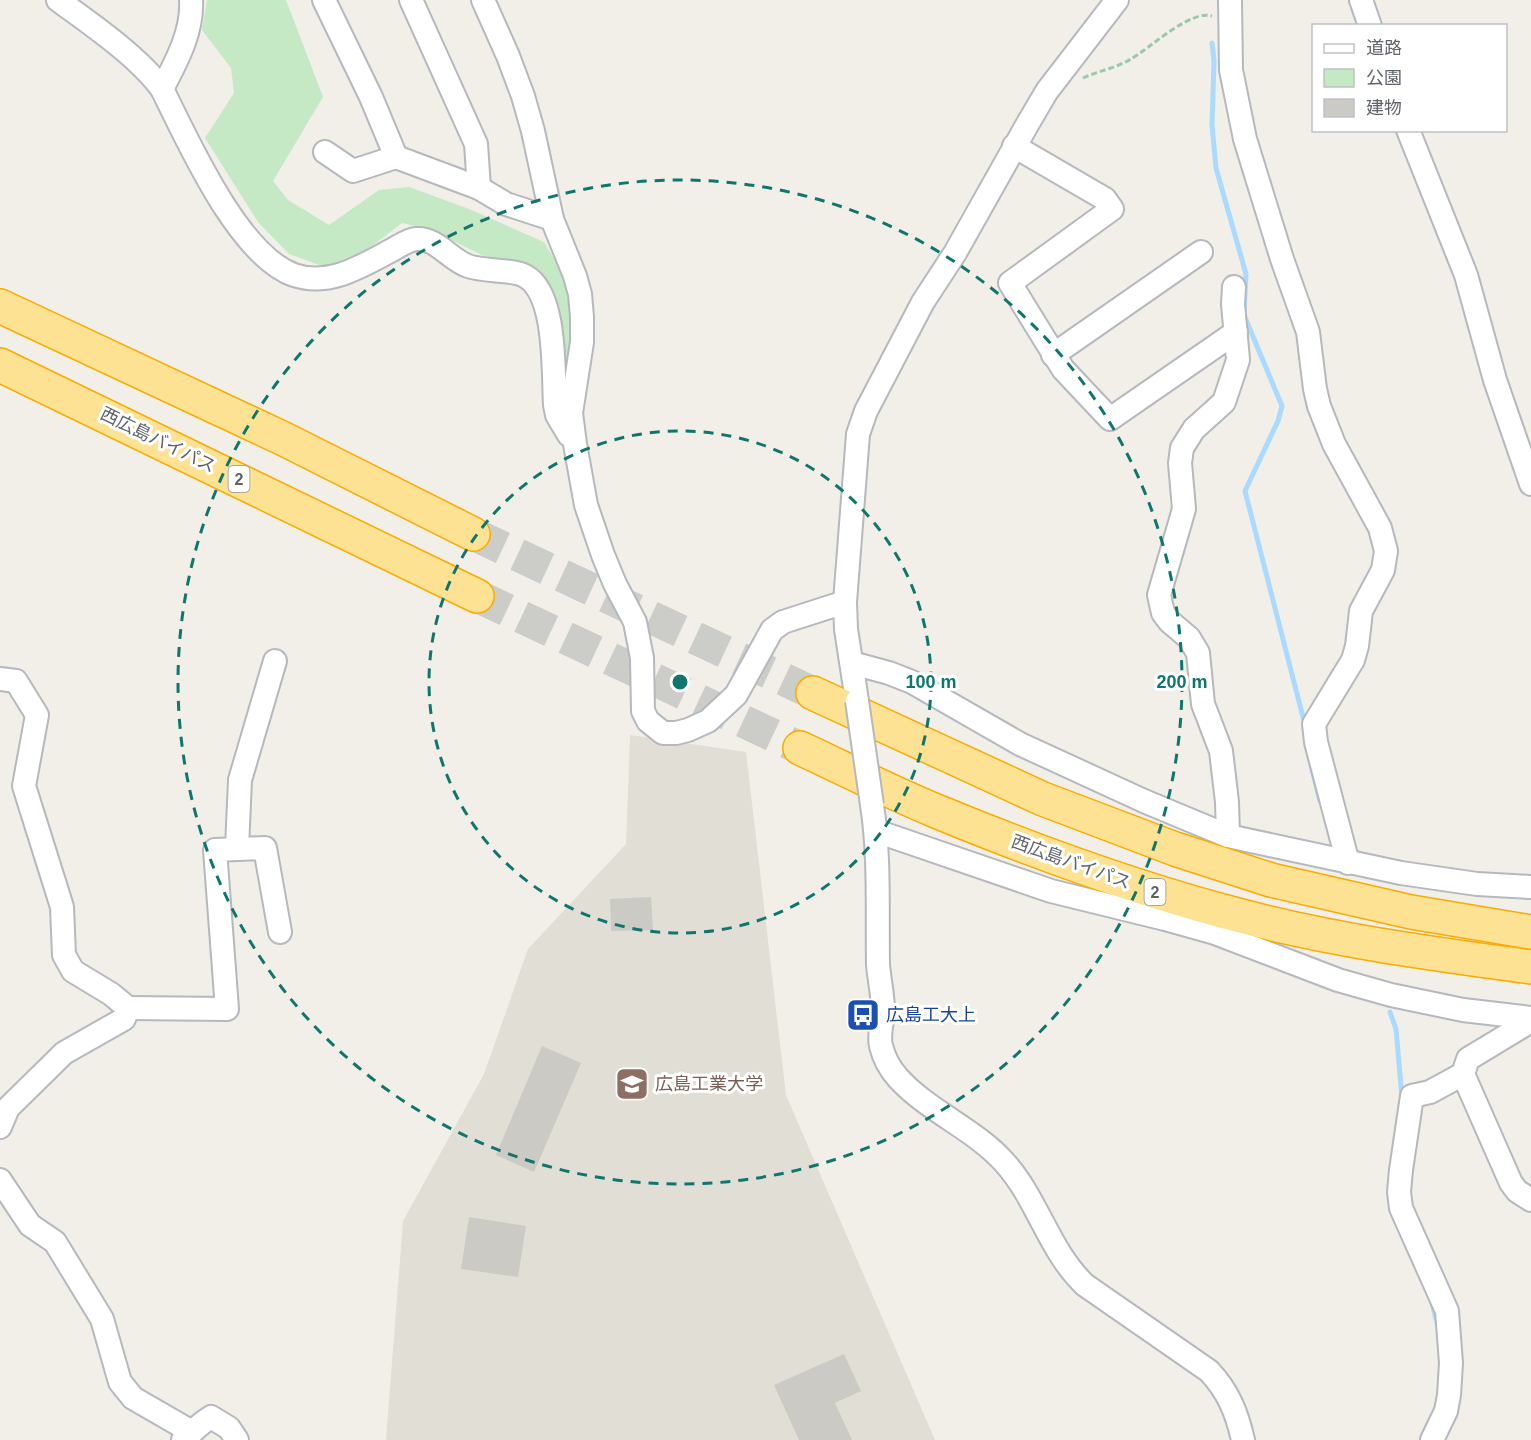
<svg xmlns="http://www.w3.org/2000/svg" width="1531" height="1440" font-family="Helvetica,'Noto Sans JP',sans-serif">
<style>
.education{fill:#e1ded6}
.green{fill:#c5e8c5}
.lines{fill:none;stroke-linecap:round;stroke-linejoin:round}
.stream{stroke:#aadaff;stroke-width:5}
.building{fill:#cccac5}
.highway-tunnel{stroke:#ccccc8;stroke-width:33;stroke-dasharray:33 16;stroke-linecap:butt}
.minor-casing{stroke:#b5b8bc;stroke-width:26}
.highway-casing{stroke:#f9ab00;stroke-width:36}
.path{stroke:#9cc7a9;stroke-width:3;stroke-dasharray:6 3;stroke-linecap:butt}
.minor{stroke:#fff;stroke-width:22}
.highway{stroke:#fde293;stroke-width:33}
.minor-bridge-casing{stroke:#b5b8bc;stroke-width:26;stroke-linecap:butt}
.minor-bridge{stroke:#fff;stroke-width:22}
.ring{fill:none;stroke:#0f766e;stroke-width:3;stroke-dasharray:10 8}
.labels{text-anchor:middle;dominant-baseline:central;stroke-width:6;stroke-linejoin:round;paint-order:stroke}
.shield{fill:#fff;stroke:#8f9295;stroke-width:1.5}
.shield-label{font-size:16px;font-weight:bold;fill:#5f6368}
.street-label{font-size:18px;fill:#5f6368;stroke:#fff}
.transit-label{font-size:18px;fill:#164399;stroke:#fff;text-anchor:start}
.education-label{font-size:18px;fill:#785e54;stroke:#fff;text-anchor:start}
.centre{fill:#0f766e;stroke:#fff;stroke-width:3}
.ring-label{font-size:18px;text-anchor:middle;font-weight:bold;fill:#0f766e;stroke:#fff;stroke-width:6;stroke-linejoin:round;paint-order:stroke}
</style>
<rect width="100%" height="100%" fill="#f1efe8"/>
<!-- education -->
<polygon class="education" points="630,735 746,752 786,1095 935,1440 386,1440 403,1221 484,1074 528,949 626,844"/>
<!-- green -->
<polygon class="green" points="207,0 286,0 323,97 273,181 288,200 329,225 379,190 409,187 469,209 544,242 563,274 576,339 572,361 565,358 554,294 541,272 522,262 486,257 429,229 402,223 368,249 325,267 289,254 258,222 205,138 234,93 231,68 202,30"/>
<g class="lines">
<!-- stream -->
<g class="stream">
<polyline points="1212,43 1214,61 1212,125 1216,168 1246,274 1244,315 1282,406 1278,421 1245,491 1305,725"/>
<polyline points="1307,749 1320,801"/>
<polyline points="1390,1012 1396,1029 1402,1098"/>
<polyline points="1432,1303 1437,1323"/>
</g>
</g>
<!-- building -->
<g class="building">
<polygon points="651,897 653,930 611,931 610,899"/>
<polygon points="542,1046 581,1063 534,1172 496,1155"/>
<polygon points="469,1217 526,1226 518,1277 461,1269"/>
<polygon points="844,1354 861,1391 835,1403 852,1440 799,1440 774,1385"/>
</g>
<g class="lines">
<!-- highway-tunnel -->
<g class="highway-tunnel">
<polyline points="473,534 813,693"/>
<polyline points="477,596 800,748"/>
</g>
<!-- minor casing -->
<g class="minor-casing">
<g id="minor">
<path d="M58 0C91 24 139 57 162 89 188 141 238 255 294 275 329 287 362 266 392 250 399 246 408 240 416 239 436 237 450 260 468 266 485 272 512 269 525 276 557 293 553 372 555 405L557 415 569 435"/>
<polyline points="324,0 371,97 396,157 479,188 506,204 552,219"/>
<polyline points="411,0 476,144 479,188"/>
<polyline points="483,0 508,56 523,96 533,131 552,219 575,276 580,294 582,317 582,342 571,413 575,444 586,505 603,555 615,584 635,622 642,658 643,711 648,721 663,733 676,733 688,730 708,721 736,695 772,630 783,622 845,602"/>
<polyline points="1230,0 1231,70 1245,139 1282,259 1308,332 1315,389 1319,406 1334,444 1380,528 1386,551 1383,570 1361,611 1357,646 1353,660 1314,724 1316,742 1348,863"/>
<polyline points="1361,0 1370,26"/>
<path d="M162 89C176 62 193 32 191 0"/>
<polyline points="1408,130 1466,275 1495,380 1531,484"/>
<polyline points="1014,146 1105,199 1112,209 1010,283 1063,369 1110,419 1236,332"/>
<polyline points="325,152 353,171 396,157"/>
<polyline points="1053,355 1201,252"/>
<polyline points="852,663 889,673 912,682 1020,744 1144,801 1228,836 1401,873 1477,884 1531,887"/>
<polyline points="0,679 16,681 37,715 24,786 62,907 64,955 73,971 111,994 128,1008 124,1019 64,1053 8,1108 0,1127"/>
<polyline points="857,701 846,629 845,602 858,434 866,411 923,302 955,253 1027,125 1047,91 1117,0"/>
<path d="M872 805C880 857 877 911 878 964 879 979 883 995 883 1010 883 1021 878 1035 881 1046 884 1058 890 1069 898 1078 929 1112 975 1129 1005 1163 1038 1200 1049 1251 1085 1285L1209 1371C1228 1391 1237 1413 1243 1440"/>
<polyline points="876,831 1051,891 1165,919 1215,933 1338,980 1391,995 1463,1010 1531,1018"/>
<polyline points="1228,836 1227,802 1221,751 1203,704 1198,653 1189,638 1169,621 1163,613 1159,595 1184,509 1180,463 1182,448 1194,429 1224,402 1238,360 1233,304 1234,287"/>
<polyline points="237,848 240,780 275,661"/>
<polyline points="128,1008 227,1009 215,850 265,848 280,932"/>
<polyline points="1531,1021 1468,1059 1463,1074 1511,1183 1517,1191 1531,1200"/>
<polyline points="0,1180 30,1225 55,1242 102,1319 120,1382 133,1398 192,1432"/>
<path d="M183 1440C194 1431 198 1425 211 1417L229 1428 237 1440"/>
<polyline points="1432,1440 1446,1411 1449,1395 1451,1363 1447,1311 1401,1208 1399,1192 1401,1170 1412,1096 1430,1092 1463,1074"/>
</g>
</g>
<!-- highway casing -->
<g class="highway-casing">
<g id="highway">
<polyline points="0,306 284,439 473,534"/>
<polyline points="0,365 477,596"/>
<polyline points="813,693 1043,799 1175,849 1271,880 1411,912 1531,932"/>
<path d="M800 748C845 769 890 792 936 811 1038 853 1142 891 1249 918 1342 942 1437 954 1531 967"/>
</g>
</g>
<!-- path -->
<path class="path" d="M1083 78C1098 71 1116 68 1131 59 1150 48 1191 9 1212 16"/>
<!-- minor -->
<use href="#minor" class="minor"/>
<!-- highway -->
<use href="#highway" class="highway"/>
<!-- minor-bridge casing -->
<g class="minor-bridge-casing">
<polyline id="minor-bridge" points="857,701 872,805"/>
</g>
<!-- minor-bridge -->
<use href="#minor-bridge" class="minor-bridge"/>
</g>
<!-- distance rings -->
<g class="ring">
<circle cx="680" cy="682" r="251"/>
<circle cx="680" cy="682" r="502"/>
</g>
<!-- icons -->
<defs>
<g id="bus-square" transform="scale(1.725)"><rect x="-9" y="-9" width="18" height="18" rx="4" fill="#1a4fb4" stroke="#fff"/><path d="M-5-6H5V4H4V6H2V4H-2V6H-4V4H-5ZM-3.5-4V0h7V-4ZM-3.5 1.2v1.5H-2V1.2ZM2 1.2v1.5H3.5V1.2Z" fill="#fff"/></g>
<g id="university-square" transform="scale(1.725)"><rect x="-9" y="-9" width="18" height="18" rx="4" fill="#8d6e63" stroke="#fff"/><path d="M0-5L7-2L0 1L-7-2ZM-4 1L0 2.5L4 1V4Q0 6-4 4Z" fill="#fff"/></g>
</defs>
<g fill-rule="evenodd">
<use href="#bus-square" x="863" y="1015"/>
<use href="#university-square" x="632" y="1084"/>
</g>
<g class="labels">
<!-- shield labels -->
<g class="shield">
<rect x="228.5" y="466" width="21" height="26" rx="4.5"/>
<rect x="1144.5" y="879" width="21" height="26" rx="4.5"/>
</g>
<g class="shield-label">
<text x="239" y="479">2</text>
<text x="1155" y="892">2</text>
</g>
<!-- street labels -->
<g class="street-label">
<text transform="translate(158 440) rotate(26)">西広島バイパス</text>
<text transform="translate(1071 862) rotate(20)">西広島バイパス</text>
</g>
<!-- transit labels -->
<g class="transit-label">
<text x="886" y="1015">広島工大上</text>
</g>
<!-- education labels -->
<g class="education-label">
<text x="655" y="1084">広島工業大学</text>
</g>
</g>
<circle cx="680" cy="682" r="9" class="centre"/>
<g class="ring-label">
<text x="931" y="688">100 m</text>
<text x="1182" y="688">200 m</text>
</g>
<!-- legend -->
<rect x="1312" y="24" width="195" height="108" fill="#ffffff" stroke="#bfc1c3" stroke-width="1.5"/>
<rect x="1324" y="44" width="30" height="9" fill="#ffffff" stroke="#bfc1c3" stroke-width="1.5"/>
<text x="1366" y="54" font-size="18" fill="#5f6368">道路</text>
<rect x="1324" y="69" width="30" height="18" fill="#c5e8c5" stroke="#bfc1c3" stroke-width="1.5"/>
<text x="1366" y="84" font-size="18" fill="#5f6368">公園</text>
<rect x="1324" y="99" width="30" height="18" fill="#cccac5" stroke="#bfc1c3" stroke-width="1.5"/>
<text x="1366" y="114" font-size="18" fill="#5f6368">建物</text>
</svg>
